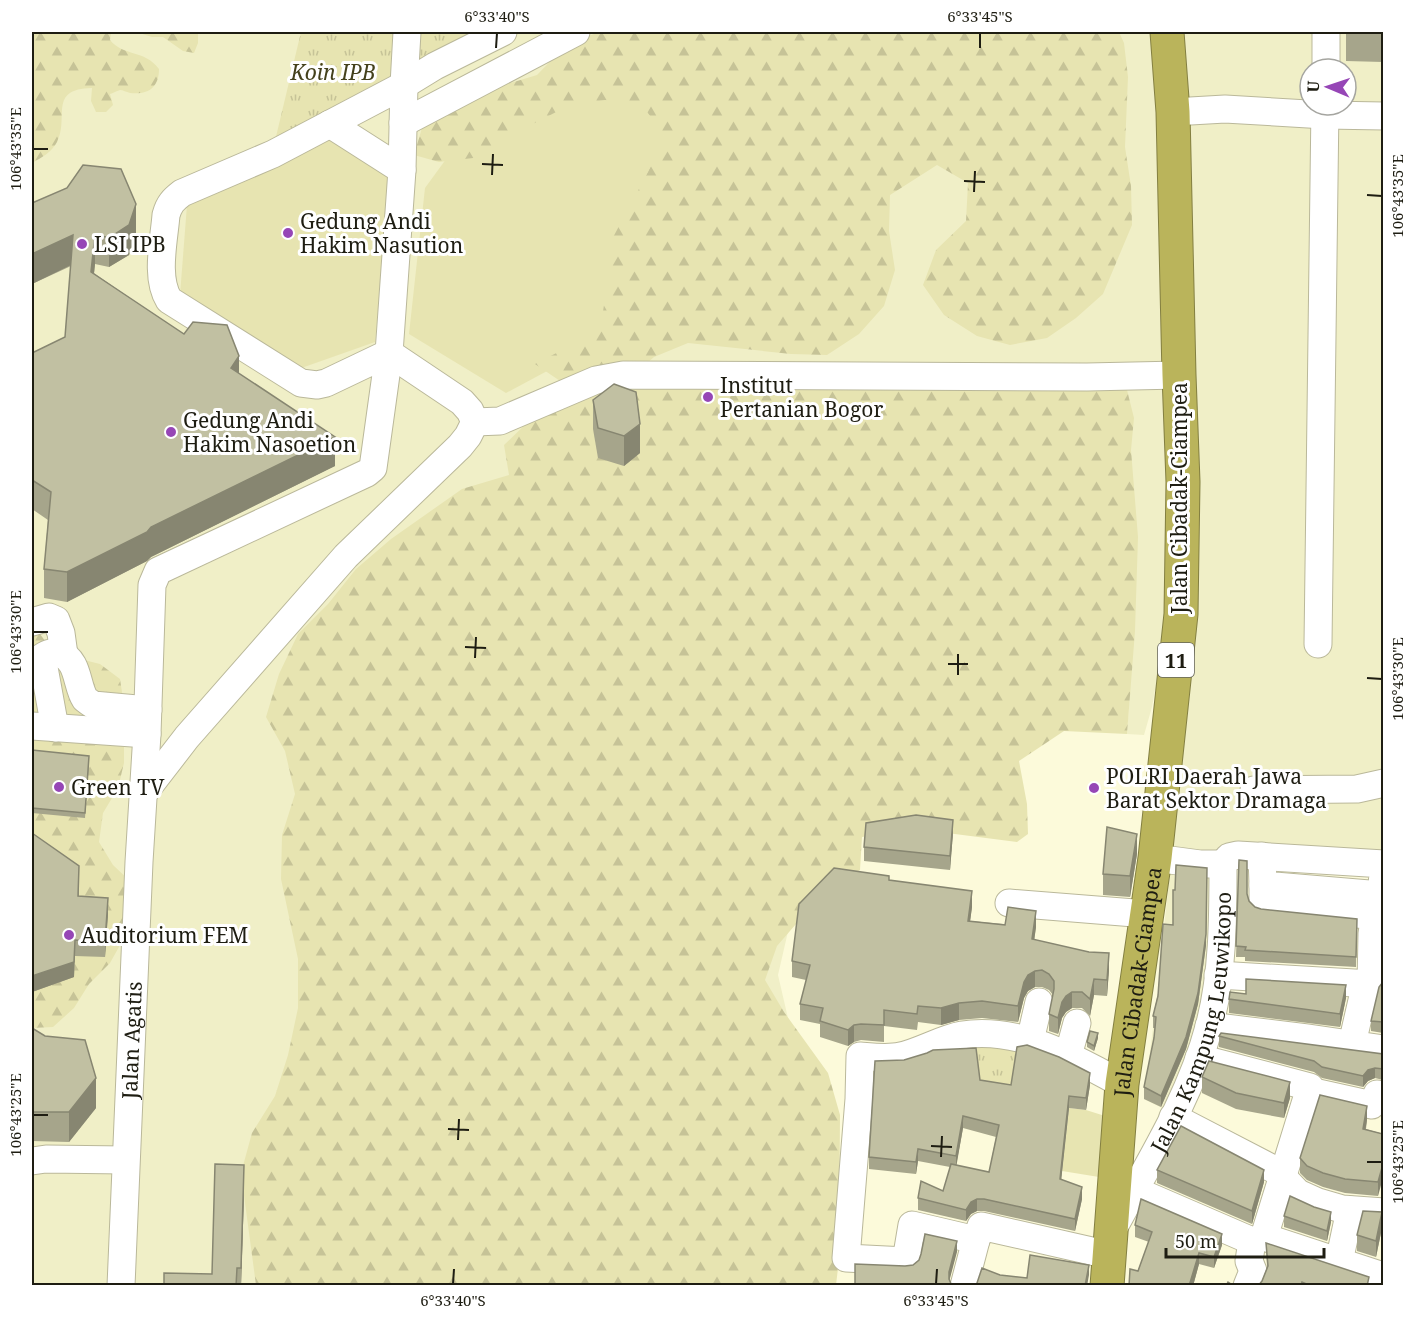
<svg xmlns="http://www.w3.org/2000/svg" width="1415" height="1317" font-family="'Noto Serif',serif">
<style>
.built{fill:#f0efc7;fill-rule:evenodd}
.green{fill:#e7e4b1}
.forest{fill:url(#forest-firs)}
.park{fill:url(#park-tufts)}
.lines{fill:none;stroke-linecap:round;stroke-linejoin:round}
.minor-casing{stroke:#bab89a;stroke-width:29}
.highway-casing{stroke:#837f41;stroke-width:35}
.minor{stroke:#fff;stroke-width:27}
.highway{stroke:#bab45b;stroke-width:33}
.wall{fill:#a6a58b;fill-rule:evenodd}
.shaded-wall{fill:#878671}
.building{fill:#c1c0a2;stroke:#878671;stroke-width:1.5}
.ticks{fill:none;stroke:#1e1d12;stroke-width:2}
.poi-dot{fill:#9646b6;stroke:#fff;stroke-width:2}
.labels{text-anchor:middle;dominant-baseline:central;stroke-width:6;stroke-linejoin:round;paint-order:stroke}
.shield{fill:#fff;stroke:#626159;stroke-width:1.5}
.shield-label{font-size:20px;font-weight:bold;fill:#1e1d12}
.park-label{font-size:21px;font-style:italic;fill:#44411c;stroke:#fff}
.poi-label{font-size:21px;fill:#1e1d12;stroke:#fff;text-anchor:start}
.street-label{font-size:21px;fill:#1e1d12;stroke:#fff}
.neatline{fill:none;stroke:#1e1d12;stroke-width:2}
.ticks-label{font-size:15px;text-anchor:middle;fill:#1e1d12}
</style>
<defs>
<pattern id="forest-firs" width="22" height="20" patternUnits="userSpaceOnUse" patternTransform="scale(1.5)"><rect width="22" height="20" fill="#e7e4b1"/><path d="M5 1l3.5 6h-7zM16 11l3.5 6h-7z" fill="#c6c397"/></pattern>
<pattern id="park-tufts" width="24" height="20" patternUnits="userSpaceOnUse" patternTransform="scale(1.5)"><rect width="24" height="20" fill="#e7e4b1"/><path d="M3 7l-1-3M5 7V3M7 7l1-3M15 17l-1-3M17 17v-4M19 17l1-3" fill="none" stroke="#c6c397"/></pattern>
</defs>
<rect width="100%" height="100%" fill="#fcfada"/>
<!-- built -->
<path class="built" d="M32 32H1383V862L1211 856 1206 1021 1166 1110 1144 1099 1153 1028 1158 1007 1163 936 1190 691 1155 690 1152 707 1144 735 1127 734 1130 690 858 814 798 888 778 975 839 1238 820 1285H32ZM1310 69H1346V105H1310Z"/>
<!-- green -->
<g class="green">
<polygon points="675,71 631,326 506,393 409,334 425,188 484,107"/>
<polygon points="329,137 391,170 375,342 290,372 180,295 187,205"/>
<polygon points="1069,1108 1086,1110 1105,1116 1099,1177 1062,1171"/>
</g>
<!-- forest -->
<g class="forest">
<path d="M32 32H114L111 33 110 40C124 57 144 49 159 69 159 87 149 95 130 93 126 92 123 90 120 90 119 90 111 94 110 94L113 105 106 112H96L91 101 92 88C47 89 70 118 57 142 52 152 41 158 32 163Z"/>
<polygon points="136,32 198,32 198,43 194,53 183,51 163,37 152,37"/>
<polygon points="599,32 1119,32 1124,43 1128,77 1125,147 1131,186 1132,225 1103,294 1076,318 1047,338 1010,345 977,336 944,315 923,285 936,250 966,221 968,183 937,165 890,195 889,231 895,270 884,306 859,334 827,355 791,354 688,343 654,357 639,370 988,381 1127,390 1134,418 1131,450 1138,537 1135,631 1127,734 1064,731 1019,761 1027,804 1028,834 1017,842 916,829 862,837 860,870 834,884 809,909 777,946 765,980 784,1012 828,1073 840,1115 839,1260 836,1285 256,1285 241,1173 252,1133 275,1096 288,1055 298,1008 298,959 281,879 282,835 295,794 285,751 266,717 279,674 298,634 328,604 356,569 391,539 462,489 509,475 504,445 566,385 535,364 570,346 602,318 608,279 610,243 648,172 664,134 641,104 605,100 568,106 505,138 473,158 439,162 414,155 424,121 487,90 537,75 567,44"/>
<polygon points="32,623 48,645 76,658 100,664 120,679 124,705 124,763 118,788 103,813 99,842 113,865 132,883 124,938 110,963 89,984 74,1008 53,1027 32,1028"/>
</g>
<!-- park -->
<g class="park">
<polygon points="301,32 393,32 390,90 274,145"/>
<polygon points="409,32 495,32 407,81"/>
<polygon points="973,1039 1021,1044 1012,1089 960,1089 978,1066"/>
</g>
<g class="lines">
<!-- minor casing -->
<g class="minor-casing">
<g id="minor">
<polyline points="1326,69 1326,32"/>
<polyline points="404,85 435,66 503,32"/>
<polyline points="404,85 407,32"/>
<polyline points="1173,112 1225,109 1325,115 1384,116"/>
<polyline points="403,123 576,32"/>
<polyline points="330,124 402,170"/>
<polyline points="475,422 500,421 596,380 623,375 1087,377 1179,375"/>
<polyline points="32,622 49,617 56,620 61,633 64,655"/>
<polyline points="1318,644 1325,105"/>
<path d="M38 660C46 654 51 651 60 654 79 660 76 685 85 699 86 700 92 704 93 705L148 710"/>
<polyline points="32,662 38,660 43,662 55,728"/>
<polyline points="32,726 147,734"/>
<polyline points="1254,790 1357,789 1384,783"/>
<polyline points="143,794 187,737 346,556 460,446 468,436 475,422 470,411 462,402 389,353"/>
<polyline points="1262,856 1263,885 1381,895"/>
<polyline points="1223,864 1229,857 1238,855 1384,864 1381,895 1374,920 1384,922"/>
<polyline points="1263,885 1263,904 1376,916"/>
<polyline points="1009,903 1147,914"/>
<polyline points="1218,975 1371,984 1372,934 1374,920"/>
<polyline points="1209,1026 1307,1038 1384,1049"/>
<polyline points="1030,1041 1039,1002"/>
<polyline points="1352,1044 1363,996 1364,984"/>
<polyline points="1068,1056 1077,1023"/>
<polyline points="1199,1058 1310,1087"/>
<polyline points="1173,1117 1277,1171 1298,1193 1318,1202 1342,1209 1384,1212"/>
<polyline points="32,1161 46,1159 125,1160"/>
<polyline points="1134,1190 1252,1241 1264,1237 1377,1274"/>
<path id="s1" d="M1113 1229C1148 1164 1190 1099 1209 1027 1223 975 1223 918 1223 864H1200L1155 858"/>
<polyline points="1264,1237 1309,1091 1372,1105 1377,1094"/>
<path d="M1109 1255 981 1226 976 1240 912 1225 906 1261 846 1258 859 1099 860 1056C873 1057 888 1059 901 1056 922 1051 941 1039 962 1035 1019 1026 1075 1058 1122 1084"/>
<polyline points="1339,1262 1350,1210"/>
<path id="s2" d="M121 1286 139 862 147 734 152 585 158 571 367 473 373 468 389 353 402 170 404 85 273 154 182 193C173 200 169 204 166 215 164 241 155 277 169 300L301 383 317 385 326 383 389 353"/>
<polyline points="964,1286 976,1240"/>
<polyline points="1247,1286 1253,1271 1249,1261 1252,1241"/>
</g>
</g>
<!-- highway casing -->
<g class="highway-casing">
<g id="highway">
<path id="s3" d="M1107 1286 1122 1084 1155 858 1181 614 1183 482 1179 375 1173 112 1167 32"/>
</g>
</g>
<!-- minor -->
<use href="#minor" class="minor"/>
<!-- highway -->
<use href="#highway" class="highway"/>
</g>
<!-- wall -->
<g class="wall">
<polygon points="1346,32 1383,32 1383,62 1346,61"/>
<polygon points="32,203 136,234 129,255 109,267 95,264 94,273 239,374 335,466 151,557 147,561 67,602 44,598 44,569 48,520 32,509 32,353 65,337 71,266 32,284"/>
<polygon points="593,400 640,453 624,466 598,458 593,429"/>
<polygon points="32,750 89,762 85,818 32,813"/>
<polygon points="953,833 950,870 864,861 864,847"/>
<polygon points="1137,854 1130,897 1103,895 1103,874"/>
<polygon points="1239,860 1249,901 1255,907 1261,909 1357,919 1356,967 1245,961 1245,957 1236,957"/>
<polygon points="889,880 972,907 970,921 1036,927 1034,940 1109,970 1107,996 1094,995 1090,1016 1082,1008 1072,1008 1066,1012 1062,1018 1058,1034 1049,1031 1049,1014 1053,995 1049,990 1042,987 1035,987 1028,991 1024,998 1018,1022 982,1018 959,1020 941,1025 918,1022 917,1030 884,1026 884,1042 861,1040 854,1042 848,1046 820,1037 820,1024 800,1020 800,1004 806,980 792,977 792,961"/>
<polygon points="79,882 79,896 108,913 105,957 75,956 74,977 32,992"/>
<polygon points="1173,925 1206,945 1198,1004 1186,1049 1161,1107 1144,1099 1144,1087 1154,1038 1155,1028 1153,1028 1153,1016"/>
<polygon points="1383,982 1383,1033 1371,1031 1371,1021"/>
<polygon points="1246,994 1346,998 1340,1027 1229,1013 1229,999"/>
<polygon points="32,1028 96,1108 69,1142 32,1141"/>
<polygon points="1219,1036 1383,1054 1383,1080 1375,1078 1368,1081 1363,1087 1322,1078 1314,1072 1219,1047"/>
<polygon points="1098,1038 1094,1051 1087,1047 1087,1042"/>
<polygon points="1202,1077 1290,1098 1284,1118 1236,1109 1202,1093"/>
<path d="M980 1080 1011 1085H1090L1086 1110 1069 1108 1061 1180 1082 1199 1075 1231 984 1211H977L971 1214 966 1221 918 1210V1198L943 1191 950 1167 918 1161 916 1174 869 1169V1157ZM963 1128 996 1137 989 1172 956 1166Z"/>
<polygon points="1367,1120 1366,1129 1383,1134 1378,1196 1345,1193 1323,1187 1307,1180 1300,1173 1300,1158"/>
<polygon points="1157,1170 1264,1182 1252,1224 1157,1183"/>
<polygon points="244,1195 241,1286 164,1286 212,1274"/>
<polygon points="1284,1216 1331,1222 1327,1241 1284,1227"/>
<polygon points="1135,1225 1222,1245 1214,1268 1199,1264 1193,1286 1129,1286 1138,1271 1149,1242 1135,1237"/>
<polygon points="1382,1228 1376,1257 1357,1251 1357,1235"/>
<polygon points="1266,1243 1369,1286 1258,1286 1262,1281 1267,1267"/>
</g>
<!-- shaded-wall -->
<g class="shaded-wall">
<polygon points="136,204 136,234 129,255 109,267 109,238"/>
<polygon points="95,234 95,264 91,301 91,272"/>
<polygon points="73,235 73,264 32,284 32,254"/>
<polygon points="239,356 239,385 231,368"/>
<polygon points="640,424 640,453 624,466 624,436"/>
<polygon points="335,437 335,466 151,557 147,561 67,602 67,572 151,527"/>
<polygon points="953,820 953,833 950,870 950,856"/>
<polygon points="1137,834 1137,854 1130,897 1130,876"/>
<polygon points="1207,868 1206,945 1198,1004 1186,1049 1161,1107 1161,1096"/>
<polygon points="972,891 972,907 968,937 968,921"/>
<polygon points="108,898 108,913 105,957 105,942"/>
<polygon points="1036,911 1036,927 1032,956 1032,939"/>
<polygon points="75,940 74,977 32,992 32,976"/>
<polygon points="1109,953 1109,970 1107,996 1107,980"/>
<polygon points="1035,971 1035,987 1028,991 1024,998 1018,1022 1018,1006 1024,982 1028,975"/>
<polygon points="1094,979 1094,995 1090,1016 1090,999"/>
<polygon points="1346,985 1346,998 1340,1027 1340,1014"/>
<polygon points="1072,992 1072,1008 1066,1012 1062,1018 1058,1034 1058,1018 1062,1002 1066,996"/>
<polygon points="959,1003 959,1020 941,1025 941,1008"/>
<polygon points="854,1025 854,1042 848,1046 848,1030"/>
<polygon points="1098,1033 1098,1038 1094,1051 1094,1046"/>
<polygon points="1375,1068 1375,1078 1368,1081 1363,1087 1363,1076 1368,1070"/>
<polygon points="1090,1073 1090,1085 1086,1110 1086,1098"/>
<polygon points="96,1078 96,1108 69,1142 69,1112"/>
<polygon points="1290,1082 1290,1098 1284,1118 1284,1103"/>
<polygon points="1069,1096 1069,1108 1060,1191 1060,1179"/>
<polygon points="1367,1106 1367,1120 1363,1143 1363,1129"/>
<polygon points="963,1116 963,1128 956,1168 956,1156"/>
<polygon points="918,1149 918,1161 916,1174 916,1162"/>
<polygon points="1383,1164 1383,1178 1378,1196 1378,1182"/>
<polygon points="244,1165 244,1195 241,1286 241,1268"/>
<polygon points="1264,1170 1264,1182 1252,1224 1252,1211"/>
<polygon points="1082,1187 1082,1199 1075,1231 1075,1219"/>
<polygon points="977,1199 977,1211 971,1214 966,1221 966,1210 971,1202"/>
<polygon points="1331,1212 1331,1222 1327,1241 1327,1231"/>
<polygon points="1382,1212 1382,1228 1376,1257 1376,1241"/>
<polygon points="1222,1234 1222,1245 1214,1268 1214,1257"/>
<polygon points="957,1241 957,1252 949,1282 949,1272"/>
<polygon points="1199,1253 1199,1264 1193,1286 1189,1286"/>
<polygon points="1089,1265 1089,1275 1087,1286 1085,1286"/>
</g>
<!-- building -->
<g class="building">
<polygon points="83,165 121,169 136,204 129,225 109,238 95,234 91,272 184,334 193,322 227,325 239,356 231,368 335,437 151,527 147,532 67,572 44,569 51,492 32,480 32,353 65,337 73,235 32,254 32,203 67,188"/>
<polygon points="614,384 636,392 640,424 624,436 598,428 593,400"/>
<polygon points="32,750 89,756 85,813 32,808"/>
<polygon points="916,815 953,820 950,856 864,847 866,823"/>
<polygon points="1107,827 1137,834 1130,876 1103,874"/>
<polygon points="32,833 79,866 78,896 108,898 105,942 75,940 74,962 32,976"/>
<polygon points="1239,860 1247,861 1247,894 1249,901 1255,907 1261,909 1357,919 1356,957 1245,950 1246,947 1236,946"/>
<polygon points="1176,865 1207,868 1206,934 1198,993 1186,1037 1161,1096 1144,1087 1154,1038 1156,1017 1153,1016 1158,996 1163,924 1173,925 1173,890 1175,890"/>
<polygon points="834,868 889,876 889,880 972,891 968,921 1005,925 1008,907 1036,911 1032,939 1089,952 1109,953 1107,980 1094,979 1090,999 1082,992 1072,992 1066,996 1062,1002 1058,1018 1049,1014 1054,989 1054,981 1049,974 1042,970 1035,971 1028,975 1024,982 1018,1006 982,1001 959,1003 941,1008 918,1006 917,1014 884,1010 884,1025 861,1024 854,1025 848,1030 820,1021 823,1008 800,1004 810,965 792,961 799,904"/>
<polygon points="1246,979 1346,985 1340,1014 1229,999 1230,992 1246,994"/>
<polygon points="1383,982 1383,1022 1371,1021 1379,987"/>
<polygon points="32,1028 45,1036 85,1040 96,1078 69,1112 32,1112"/>
<polygon points="1090,1031 1098,1033 1094,1046 1087,1042"/>
<polygon points="1221,1033 1383,1054 1383,1069 1375,1068 1368,1070 1363,1076 1322,1067 1314,1061 1219,1036"/>
<polygon points="1027,1045 1059,1057 1090,1073 1086,1098 1069,1096 1060,1179 1082,1187 1075,1219 984,1199 977,1199 971,1202 966,1210 918,1198 921,1181 943,1191 951,1164 989,1172 999,1125 963,1116 956,1156 918,1149 916,1162 869,1157 875,1061 904,1060 927,1053 933,1050 976,1048 980,1080 1011,1085 1017,1047"/>
<polygon points="1209,1061 1290,1082 1284,1103 1236,1093 1202,1077"/>
<polygon points="1320,1095 1367,1106 1363,1129 1383,1134 1383,1164 1378,1182 1345,1179 1323,1173 1307,1166 1300,1158"/>
<polygon points="1181,1126 1264,1170 1252,1211 1157,1170"/>
<polygon points="215,1164 244,1165 241,1268 237,1268 236,1286 164,1286 164,1273 212,1274"/>
<polygon points="1290,1196 1314,1207 1331,1212 1327,1231 1284,1216"/>
<polygon points="1141,1199 1222,1234 1214,1257 1199,1253 1189,1286 1129,1286 1130,1269 1138,1271 1152,1232 1135,1225"/>
<polygon points="1363,1211 1382,1212 1376,1241 1357,1235"/>
<polygon points="925,1234 957,1241 949,1272 949,1279 952,1286 874,1286 855,1284 855,1264 905,1266 913,1265 919,1260 921,1254"/>
<polygon points="1266,1243 1369,1277 1367,1286 1311,1286 1302,1282 1301,1286 1258,1286 1262,1281 1268,1266"/>
<polygon points="1030,1255 1089,1265 1085,1286 1074,1284 1074,1286 976,1286 982,1268 1000,1275 1027,1278"/>
<polygon points="1228,1282 1234,1286 1226,1286"/>
</g>
<!-- ticks -->
<path class="ticks" d="M496 48 497 33M980 48V33M33 149H48M482 164 503 165M492 175 493 154M964 181 985 182M974 192 975 171M1367 195 1382 196M33 632H48M465 647 486 648M475 658 476 637M948 664H968M958 675V654M1367 678 1382 679M33 1115H48M448 1129 469 1130M458 1140 459 1119M931 1146 952 1147M941 1157 942 1136M1367 1162H1382M453 1284 454 1269M936 1284 937 1269"/>
<!-- markers -->
<g class="poi-dot">
<circle cx="288" cy="233" r="6"/>
<circle cx="82" cy="244" r="6"/>
<circle cx="708" cy="397" r="6"/>
<circle cx="171" cy="432" r="6"/>
<circle cx="59" cy="787" r="6"/>
<circle cx="1094" cy="788" r="6"/>
<circle cx="69" cy="935" r="6"/>
</g>
<g class="labels">
<!-- shield labels -->
<rect class="shield" x="1158" y="643" width="36" height="34" rx="4.5"/>
<g class="shield-label">
<text x="1176" y="660">11</text>
</g>
<!-- park labels -->
<g class="park-label">
<text x="333" y="72">Koin IPB</text>
</g>
<!-- poi labels -->
<g class="poi-label">
<text x="300" y="221">Gedung Andi<tspan x="300" dy="24">Hakim Nasution</tspan></text>
<text x="94" y="244">LSI IPB</text>
<text x="720" y="385">Institut<tspan x="720" dy="24">Pertanian Bogor</tspan></text>
<text x="183" y="420">Gedung Andi<tspan x="183" dy="24">Hakim Nasoetion</tspan></text>
<text x="1106" y="776">POLRI Daerah Jawa<tspan x="1106" dy="24">Barat Sektor Dramaga</tspan></text>
<text x="71" y="787">Green TV</text>
<text x="81" y="935">Auditorium FEM</text>
</g>
<!-- street labels -->
<g class="street-label">
<text transform="translate(1179 498) rotate(-90)">Jalan Cibadak-Ciampea</text>
<text stroke="none"><textPath href="#s3" startOffset="306">Jalan Cibadak-Ciampea</textPath></text>
<text stroke="none"><textPath href="#s1" startOffset="225">Jalan Kampung Leuwikopo</textPath></text>
<text stroke="none"><textPath href="#s2" startOffset="246">Jalan Agatis</textPath></text>
</g>
</g>
<!-- border -->
<rect width="1415" height="1317" fill="none" stroke="#ffffff" stroke-width="66"/>
<!-- north arrow -->
<g transform="translate(1328 87) rotate(272)"><circle r="28" fill="#ffffff" stroke="#a5a5a0" stroke-width="1.5"/>
<path d="M0-4.5L10 22L0 15L-10 22Z" fill="#9646b6"/>
<text y="-9" font-size="16" font-weight="bold" text-anchor="middle" fill="#1e1d12">U</text>
</g>
<!-- scale -->
<path d="M1166 1248v9h158v-9" fill="none" stroke="#1e1d12" stroke-width="3"/>
<text x="1175" y="1248" font-size="18" fill="#1e1d12" stroke="#ffffff" stroke-width="4.5" paint-order="stroke">50 m</text>
<rect x="33" y="33" width="1349" height="1251" class="neatline"/>
<g class="ticks-label">
<text x="497" y="22">6°33'40"S</text>
<text x="980" y="22">6°33'45"S</text>
<text transform="translate(16 149) rotate(-90)" y="5">106°43'35"E</text>
<text transform="translate(1398 196) rotate(-90)" y="5">106°43'35"E</text>
<text transform="translate(16 632) rotate(-90)" y="5">106°43'30"E</text>
<text transform="translate(1398 679) rotate(-90)" y="5">106°43'30"E</text>
<text transform="translate(16 1115) rotate(-90)" y="5">106°43'25"E</text>
<text transform="translate(1398 1162) rotate(-90)" y="5">106°43'25"E</text>
<text x="453" y="1306">6°33'40"S</text>
<text x="936" y="1306">6°33'45"S</text>
</g>
</svg>
